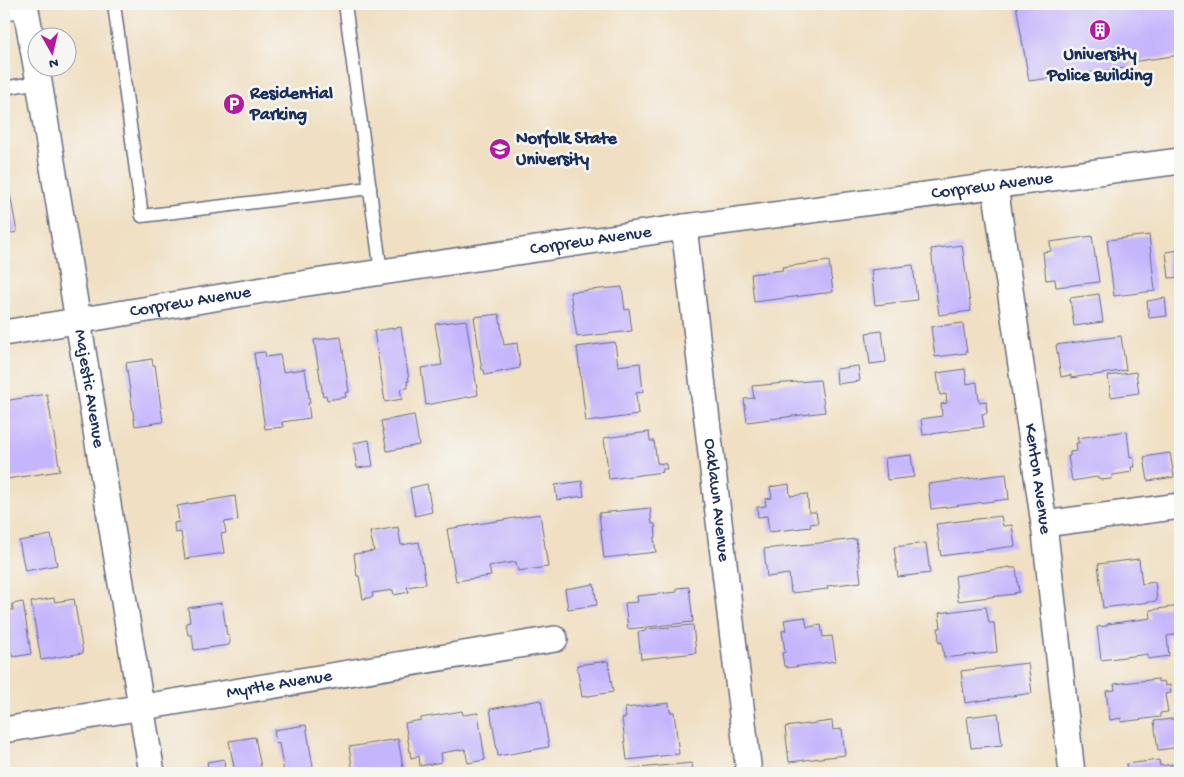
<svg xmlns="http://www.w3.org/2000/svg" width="1184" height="777" font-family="'Gochi Hand',sans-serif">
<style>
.building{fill:#c5b5fc}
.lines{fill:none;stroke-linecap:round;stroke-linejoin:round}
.lane-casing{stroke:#666d81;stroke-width:15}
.street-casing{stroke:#666d81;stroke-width:28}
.lane{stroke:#fff;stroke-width:12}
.street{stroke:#fff;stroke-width:25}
.labels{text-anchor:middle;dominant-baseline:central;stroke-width:5;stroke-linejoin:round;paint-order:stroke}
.poi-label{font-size:18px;font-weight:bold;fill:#1b2f5e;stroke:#f6f6f2;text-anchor:start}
.street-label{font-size:18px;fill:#1b2f5e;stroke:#f6f6f2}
</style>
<rect width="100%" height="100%" fill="#f6f6f2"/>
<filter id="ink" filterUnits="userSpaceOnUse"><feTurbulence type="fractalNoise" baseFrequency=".02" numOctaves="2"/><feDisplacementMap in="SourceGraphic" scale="10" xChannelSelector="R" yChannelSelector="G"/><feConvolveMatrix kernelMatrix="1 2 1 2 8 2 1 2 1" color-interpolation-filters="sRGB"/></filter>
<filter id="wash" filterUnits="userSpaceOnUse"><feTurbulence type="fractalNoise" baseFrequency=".0096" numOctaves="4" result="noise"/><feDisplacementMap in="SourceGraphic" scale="20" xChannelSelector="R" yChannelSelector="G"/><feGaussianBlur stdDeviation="1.12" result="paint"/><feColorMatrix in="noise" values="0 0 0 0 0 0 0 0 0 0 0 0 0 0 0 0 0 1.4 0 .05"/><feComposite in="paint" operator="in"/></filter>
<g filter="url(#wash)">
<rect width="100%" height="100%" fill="#f0dfc2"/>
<g id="blocks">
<!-- building -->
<g class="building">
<polygon points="1016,4 1180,4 1180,55 1131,62 1131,67 1029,81"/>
<polygon points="4,183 9,188 17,232 4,235"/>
<polygon points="1149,235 1155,291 1114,296 1107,240"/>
<polygon points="1092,236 1099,282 1056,287 1055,279 1046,280 1043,252 1051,251 1050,242"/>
<polygon points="962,245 971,311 939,315 931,249"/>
<polygon points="1180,250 1180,277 1169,278 1166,252"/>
<polygon points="829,261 833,292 754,302 751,274 783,270 782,267"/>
<polygon points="913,265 917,300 875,305 871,270"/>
<polygon points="622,287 625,310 629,309 632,331 577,337 570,292"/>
<polygon points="1099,294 1103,322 1074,326 1070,298"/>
<polygon points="1165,298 1167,316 1149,318 1147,301"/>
<polygon points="499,314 504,345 517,343 520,368 485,375 484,370 482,370 474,317"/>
<polygon points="466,320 478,395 426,405 421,368 442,365 435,324"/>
<polygon points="963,323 967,353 935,357 931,327"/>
<polygon points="401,327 409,381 407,381 408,388 400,389 402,399 385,402 374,331"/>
<polygon points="882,331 886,362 870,364 866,333"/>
<polygon points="1121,336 1126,370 1089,376 1089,375 1071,378 1071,375 1061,377 1056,345"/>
<polygon points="341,337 349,392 345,393 346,397 327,400 326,395 323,396 314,340"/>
<polygon points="615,342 618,366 640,363 643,392 636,393 638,415 586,422 577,347"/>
<polygon points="265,352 266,357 280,355 283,372 305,369 310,403 308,403 310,418 282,422 283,427 265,429 254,353"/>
<polygon points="152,359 153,365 155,365 163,422 135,426 126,363"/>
<polygon points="858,366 860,381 837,384 836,369"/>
<polygon points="965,369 967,384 977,382 979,402 986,401 987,413 982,414 984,427 923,435 921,419 942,416 941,404 947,403 946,394 940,395 937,373"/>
<polygon points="1136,372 1139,393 1111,397 1108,376"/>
<polygon points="820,380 825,412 747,422 744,399 754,398 752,386"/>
<polygon points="47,394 60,471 7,479 4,456 4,401"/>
<polygon points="414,415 419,445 387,451 381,421"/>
<polygon points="1127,431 1130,457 1133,456 1135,467 1131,467 1132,472 1113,475 1111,479 1101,480 1097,477 1072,481 1068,456 1070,456 1070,452 1077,451 1076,443 1079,443 1077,438"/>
<polygon points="649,432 650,441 654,441 657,463 666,464 667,469 662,469 663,472 609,479 604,438"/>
<polygon points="369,440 373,466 357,468 353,443"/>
<polygon points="1170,453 1174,477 1148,481 1144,457"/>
<polygon points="911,455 914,477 887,480 885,458"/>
<polygon points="1006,474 1009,499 931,509 928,484"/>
<polygon points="582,481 584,496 557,500 555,485"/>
<polygon points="427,484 432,512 415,516 410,488"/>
<polygon points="789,484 790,496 807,494 809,512 816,512 818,523 810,524 811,527 769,532 767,516 758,517 757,507 766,506 765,499 772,498 770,487"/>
<polygon points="235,496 238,520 224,522 226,533 221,534 224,553 185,559 181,532 175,533 174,523 179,522 177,506"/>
<polygon points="650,508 652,524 655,524 656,537 654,538 656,552 604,558 599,513"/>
<polygon points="540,514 548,567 518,571 516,562 489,566 491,576 456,581 447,529"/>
<polygon points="1001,516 1003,526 1012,525 1015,546 941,556 936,524"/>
<polygon points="398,527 401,545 419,542 426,584 407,587 409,592 394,595 393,590 372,593 373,597 363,599 359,576 357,576 354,554 374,551 370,532"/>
<polygon points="51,535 57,565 25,571 19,541"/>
<polygon points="856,539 861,582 827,586 828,589 791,593 789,574 767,577 764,549"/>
<polygon points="926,543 930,573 898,577 894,547"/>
<polygon points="1139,559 1142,584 1155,582 1157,601 1103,608 1098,564"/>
<polygon points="1010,567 1010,568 1016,568 1019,592 1014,593 1014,594 958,601 955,576"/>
<polygon points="594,584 597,605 568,609 565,589"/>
<polygon points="689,587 693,622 628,629 625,603 638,602 637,596 677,592 677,588"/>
<polygon points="54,598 55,602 74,599 83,653 41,660 31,602"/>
<polygon points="23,602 31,654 13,657 12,653 4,655 4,607 7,606 8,610 13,610 12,604"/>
<polygon points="222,603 227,635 229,635 230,641 229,645 194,650 192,635 188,635 186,623 190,622 188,608"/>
<polygon points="1180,606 1180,634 1167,636 1169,656 1148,659 1148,654 1101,660 1097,627 1107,626 1107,624 1151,618 1150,610"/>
<polygon points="986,607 989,623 994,623 997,652 944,658 942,642 939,643 938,628 941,628 939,613"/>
<polygon points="805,617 807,627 821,625 823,637 832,636 836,661 787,668 787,666 784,666 782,653 785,652 782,631 786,630 784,620"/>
<polygon points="693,625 696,653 641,659 638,632 645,631 645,629"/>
<polygon points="608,661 613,692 582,697 577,665"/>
<polygon points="1028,663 1032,693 965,703 961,671"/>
<polygon points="1158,679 1158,682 1164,681 1165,686 1170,685 1171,693 1165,694 1168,712 1160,713 1160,717 1121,722 1121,718 1110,720 1106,691 1115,690 1114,684"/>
<polygon points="541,700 549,747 498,756 490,709"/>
<polygon points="669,703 670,712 674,712 679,754 627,760 622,718 626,718 625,708"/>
<polygon points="462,711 463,715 478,713 485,760 468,763 465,749 441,753 442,762 420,766 419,756 411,758 405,723 421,720 421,718"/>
<polygon points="998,713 1002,745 971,748 967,717"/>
<polygon points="1180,718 1180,747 1158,750 1154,721"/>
<polygon points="832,721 833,730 842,729 845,755 789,762 785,727"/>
<polygon points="306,725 314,773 284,773 279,743 276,744 274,730"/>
<polygon points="255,737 262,773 235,773 229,741"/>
<polygon points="398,739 404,773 353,773 349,747"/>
<polygon points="224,759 225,773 198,773 197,769 208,767 207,762"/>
<polygon points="1159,760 1160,766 1172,764 1173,773 1127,773 1126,764"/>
<polygon points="692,763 693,773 628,773 628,769"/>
<polygon points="120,770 121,773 107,773 107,772"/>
</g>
</g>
</g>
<g filter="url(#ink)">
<use href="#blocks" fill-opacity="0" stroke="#666d81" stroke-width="1"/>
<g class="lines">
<!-- lane casing -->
<g class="lane-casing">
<g id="lane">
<polyline points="114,4 142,216 370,188"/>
<polyline points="345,4 381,272"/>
<polyline points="4,14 26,10"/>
<polyline points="4,88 39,82"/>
</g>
</g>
<!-- street casing -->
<g class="street-casing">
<g id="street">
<path id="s1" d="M25 4 39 82 152 773"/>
<path id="s2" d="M995 186 1044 524 1072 773"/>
<path id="s3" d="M684 227 749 773"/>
<path id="s4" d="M4 333 281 287 684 227 1180 161"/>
<polyline points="1044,524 1180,506"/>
<path id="s5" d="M4 730 555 639"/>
</g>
</g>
<!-- lane -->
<use href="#lane" class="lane"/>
<!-- street -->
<use href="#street" class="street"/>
</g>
</g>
<!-- icons -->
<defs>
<g id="building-disc" transform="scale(1.125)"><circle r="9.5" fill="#b5179e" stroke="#f6f6f2"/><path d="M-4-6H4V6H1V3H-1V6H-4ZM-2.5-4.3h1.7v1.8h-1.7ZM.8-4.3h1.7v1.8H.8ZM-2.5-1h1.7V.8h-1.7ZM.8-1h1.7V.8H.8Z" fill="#fff"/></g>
<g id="parking-disc" transform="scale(1.125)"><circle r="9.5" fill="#b5179e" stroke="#f6f6f2"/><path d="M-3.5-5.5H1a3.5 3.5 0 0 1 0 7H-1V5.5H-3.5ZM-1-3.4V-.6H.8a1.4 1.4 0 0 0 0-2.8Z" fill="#fff"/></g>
<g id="university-disc" transform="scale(1.125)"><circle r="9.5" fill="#b5179e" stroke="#f6f6f2"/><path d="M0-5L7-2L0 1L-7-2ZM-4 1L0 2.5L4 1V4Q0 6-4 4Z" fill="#fff"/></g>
</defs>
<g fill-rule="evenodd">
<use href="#building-disc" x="1100" y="30"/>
<use href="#parking-disc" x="234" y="104"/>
<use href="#university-disc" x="500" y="149"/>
</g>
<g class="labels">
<!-- poi labels -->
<g class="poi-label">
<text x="1100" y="55" text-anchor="middle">University<tspan x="1100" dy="21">Police Building</tspan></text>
<text x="250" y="94">Residential<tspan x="250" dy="21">Parking</tspan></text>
<text x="516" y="139">Norfolk State<tspan x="516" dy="21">University</tspan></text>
</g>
<!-- street labels -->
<g class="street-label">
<text stroke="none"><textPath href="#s4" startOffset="999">Corprew Avenue</textPath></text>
<text stroke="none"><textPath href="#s4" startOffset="594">Corprew Avenue</textPath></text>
<text stroke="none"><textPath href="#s4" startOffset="189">Corprew Avenue</textPath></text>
<text stroke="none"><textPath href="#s1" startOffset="390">Majestic Avenue</textPath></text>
<text stroke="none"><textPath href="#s2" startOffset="296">Kenton Avenue</textPath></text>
<text stroke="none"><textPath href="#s3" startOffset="275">Oaklawn Avenue</textPath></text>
<text stroke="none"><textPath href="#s5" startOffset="279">Myrtle Avenue</textPath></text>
</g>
</g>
<!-- margin -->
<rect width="1184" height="777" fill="none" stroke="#f6f6f2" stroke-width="20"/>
<!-- north arrow -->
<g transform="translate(52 52) rotate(172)"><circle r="24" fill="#f6f6f2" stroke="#9ea6b7"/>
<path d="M0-4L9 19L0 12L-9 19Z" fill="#b5179e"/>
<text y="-8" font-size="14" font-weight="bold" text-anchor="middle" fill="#1b2f5e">N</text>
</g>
</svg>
